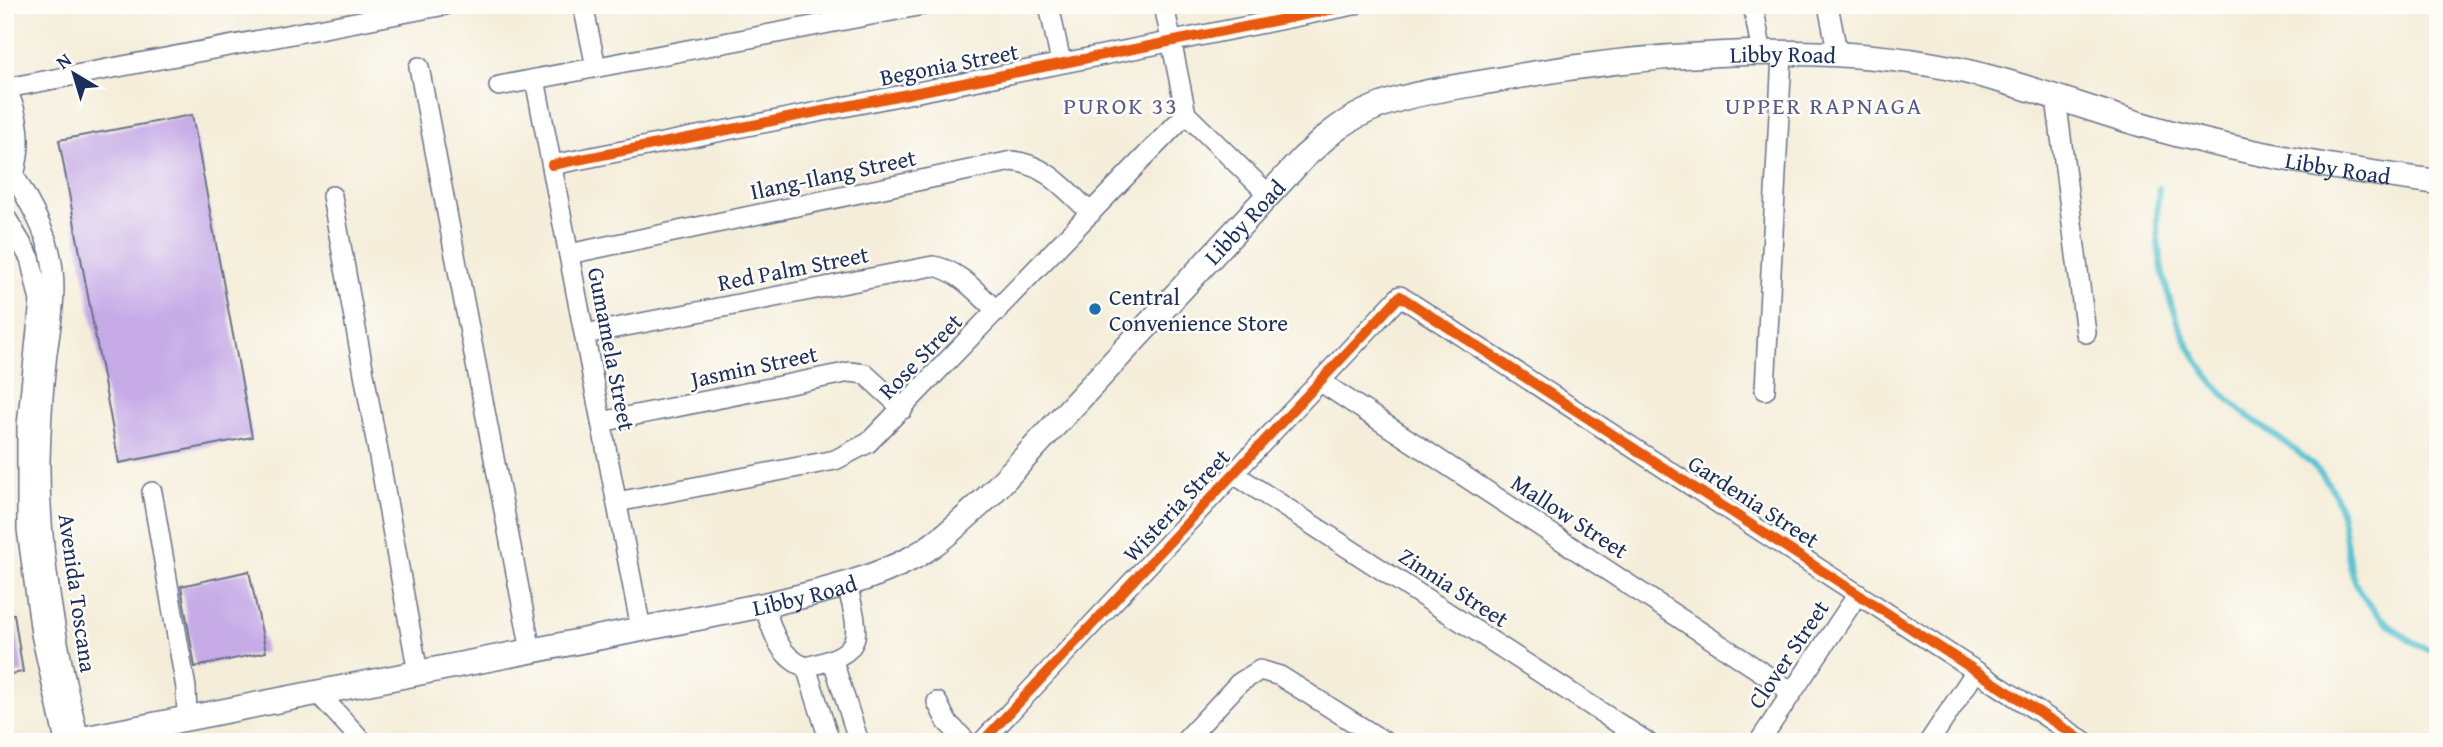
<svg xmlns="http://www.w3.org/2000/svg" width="2443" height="747" font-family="'Gentium Book Plus',serif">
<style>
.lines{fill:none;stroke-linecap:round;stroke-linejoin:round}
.stream{stroke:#56c2d1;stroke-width:6}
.building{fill:#c6abe7}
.minor-casing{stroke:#677289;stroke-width:22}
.major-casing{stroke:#677289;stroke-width:27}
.minor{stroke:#fff;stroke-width:19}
.major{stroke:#fff;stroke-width:24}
.cycleway-casing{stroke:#fdfcf7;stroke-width:15}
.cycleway{stroke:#e8590c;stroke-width:10}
.poi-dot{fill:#1f6fb2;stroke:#fdfcf7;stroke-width:2.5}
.labels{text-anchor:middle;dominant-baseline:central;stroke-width:5;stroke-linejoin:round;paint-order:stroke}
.street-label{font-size:23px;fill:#1b2f5e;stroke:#fdfcf7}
.poi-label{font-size:23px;fill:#1b2f5e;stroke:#fdfcf7;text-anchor:start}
.neighbourhood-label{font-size:24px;letter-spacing:2px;fill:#575a8e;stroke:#fdfcf7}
</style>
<rect width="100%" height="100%" fill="#fdfcf7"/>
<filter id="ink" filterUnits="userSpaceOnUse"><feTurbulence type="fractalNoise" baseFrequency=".0143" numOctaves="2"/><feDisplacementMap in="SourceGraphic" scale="14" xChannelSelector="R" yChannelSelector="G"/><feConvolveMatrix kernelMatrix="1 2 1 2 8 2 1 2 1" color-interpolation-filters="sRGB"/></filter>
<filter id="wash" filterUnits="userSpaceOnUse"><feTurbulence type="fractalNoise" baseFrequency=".00686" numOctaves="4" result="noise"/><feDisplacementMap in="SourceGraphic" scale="28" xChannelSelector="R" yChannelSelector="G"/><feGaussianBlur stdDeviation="1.57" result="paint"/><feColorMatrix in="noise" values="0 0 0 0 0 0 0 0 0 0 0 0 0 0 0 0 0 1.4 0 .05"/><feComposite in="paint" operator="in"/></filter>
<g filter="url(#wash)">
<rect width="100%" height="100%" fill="#f4edd9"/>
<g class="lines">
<!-- stream -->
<path class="stream" d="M2159 188C2149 263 2178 355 2236 406 2267 434 2311 453 2332 489 2347 515 2344 549 2353 577 2365 610 2406 642 2438 654"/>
</g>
<g id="blocks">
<!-- building -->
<g class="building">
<polygon points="192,115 252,437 119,463 59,140"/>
<polygon points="249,571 266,652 195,667 181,586"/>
<polygon points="5,614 14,614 23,672 5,675"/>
</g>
</g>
</g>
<g filter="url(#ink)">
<use href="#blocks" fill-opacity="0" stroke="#677289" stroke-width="2"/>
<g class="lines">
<!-- minor casing -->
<g class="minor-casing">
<g id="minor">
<polyline points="583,5 596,67"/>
<polyline points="1049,5 1061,63"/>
<polyline points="1164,5 1186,114 1269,195"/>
<polyline points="1753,5 1762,54"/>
<polyline points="1828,5 1838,56"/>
<polyline points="419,67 531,651"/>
<polyline points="535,79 641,629"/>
<path d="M5 86C20 116 23 143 14 175 27 199 43 225 50 252 58 286 52 319 47 353 43 388 41 425 40 460 39 554 57 648 79 739"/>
<polyline points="499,86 923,5"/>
<polyline points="7,88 445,5"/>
<polyline points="2056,98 2086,333"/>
<polyline points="552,165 1354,5"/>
<polyline points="332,196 418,673"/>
<polyline points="5,216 30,258 40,301 27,426 27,529 41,634 65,742"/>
<path d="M569 254 1012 161C1046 164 1067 191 1091 213"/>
<path d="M585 334 933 266C959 270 978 294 997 311"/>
<polyline points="1321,382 1792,692"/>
<polyline points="1765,390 1782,55"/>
<polyline points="601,422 850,372 865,374 903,409"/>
<polyline points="1234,474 1647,742"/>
<polyline points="152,492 186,688 187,719"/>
<polyline points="617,502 835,460 868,443 1186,114"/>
<path d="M764 605C772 630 779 658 806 667"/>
<polyline points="833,661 859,742"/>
<path d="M806 667C865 653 861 639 847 585"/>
<polyline points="806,667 830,742"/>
<polyline points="318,693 363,742"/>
<polyline points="937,702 947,722 967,742"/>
<polyline points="982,742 1400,296 2085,742"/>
<polyline points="1184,742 1239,683 1260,670 1280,676 1385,742"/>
<polyline points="1759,742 1858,594"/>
<polyline points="1929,742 1976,671"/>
</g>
</g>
<!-- major casing -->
<g class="major-casing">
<g id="major">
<path id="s1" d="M67 742 764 605C816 593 867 582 914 557 942 541 966 517 990 495L1304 157C1315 148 1324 138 1335 130 1383 93 1450 89 1508 78 1637 54 1799 43 1929 64 2008 77 2084 109 2161 130 2251 155 2345 170 2438 182"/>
</g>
</g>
<!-- minor -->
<use href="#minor" class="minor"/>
<!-- major -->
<use href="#major" class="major"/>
<!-- cycleway casing -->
<g class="cycleway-casing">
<g id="cycleway">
<polyline points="552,165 1354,5"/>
<polyline points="982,742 1400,296 2085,742"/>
</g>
</g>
<!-- cycleway -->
<use href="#cycleway" class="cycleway"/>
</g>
</g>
<!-- markers -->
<circle class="poi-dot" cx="1095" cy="309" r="7"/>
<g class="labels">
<!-- street labels -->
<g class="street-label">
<text stroke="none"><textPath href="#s1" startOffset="1928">Libby Road</textPath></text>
<text transform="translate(949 64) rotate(-11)">Begonia Street</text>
<text stroke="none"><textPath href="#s1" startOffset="2497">Libby Road</textPath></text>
<text transform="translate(833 174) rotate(-12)">Ilang-Ilang Street</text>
<text stroke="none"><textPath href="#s1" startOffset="1340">Libby Road</textPath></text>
<text transform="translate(793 268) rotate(-11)">Red Palm Street</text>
<text transform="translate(612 349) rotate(79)">Gumamela Street</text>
<text transform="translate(920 356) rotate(-46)">Rose Street</text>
<text transform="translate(754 366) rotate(-12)">Jasmin Street</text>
<text transform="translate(1754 501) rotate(33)">Gardenia Street</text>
<text transform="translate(1176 505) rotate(-47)">Wisteria Street</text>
<text transform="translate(1570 516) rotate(33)">Mallow Street</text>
<text transform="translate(1454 587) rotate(33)">Zinnia Street</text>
<text transform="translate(78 593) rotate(82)">Avenida Toscana</text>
<text stroke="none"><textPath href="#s1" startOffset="752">Libby Road</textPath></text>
<text transform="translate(1788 654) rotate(-56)">Clover Street</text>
</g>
<!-- poi labels -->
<g class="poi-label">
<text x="1109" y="296">Central<tspan x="1109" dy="26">Convenience Store</tspan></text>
</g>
<!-- neighbourhood labels -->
<g class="neighbourhood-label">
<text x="1121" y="105">PUROK 33</text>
<text x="1824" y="105">UPPER RAPNAGA</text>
</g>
</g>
<!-- margin -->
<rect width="2443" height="747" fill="none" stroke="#fdfcf7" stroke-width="28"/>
<!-- north arrow -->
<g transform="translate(74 74) rotate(322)" stroke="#fdfcf7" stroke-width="5" paint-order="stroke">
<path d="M0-5L12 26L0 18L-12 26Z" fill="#1b2f5e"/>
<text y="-10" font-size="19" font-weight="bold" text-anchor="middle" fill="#1b2f5e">N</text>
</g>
</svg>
